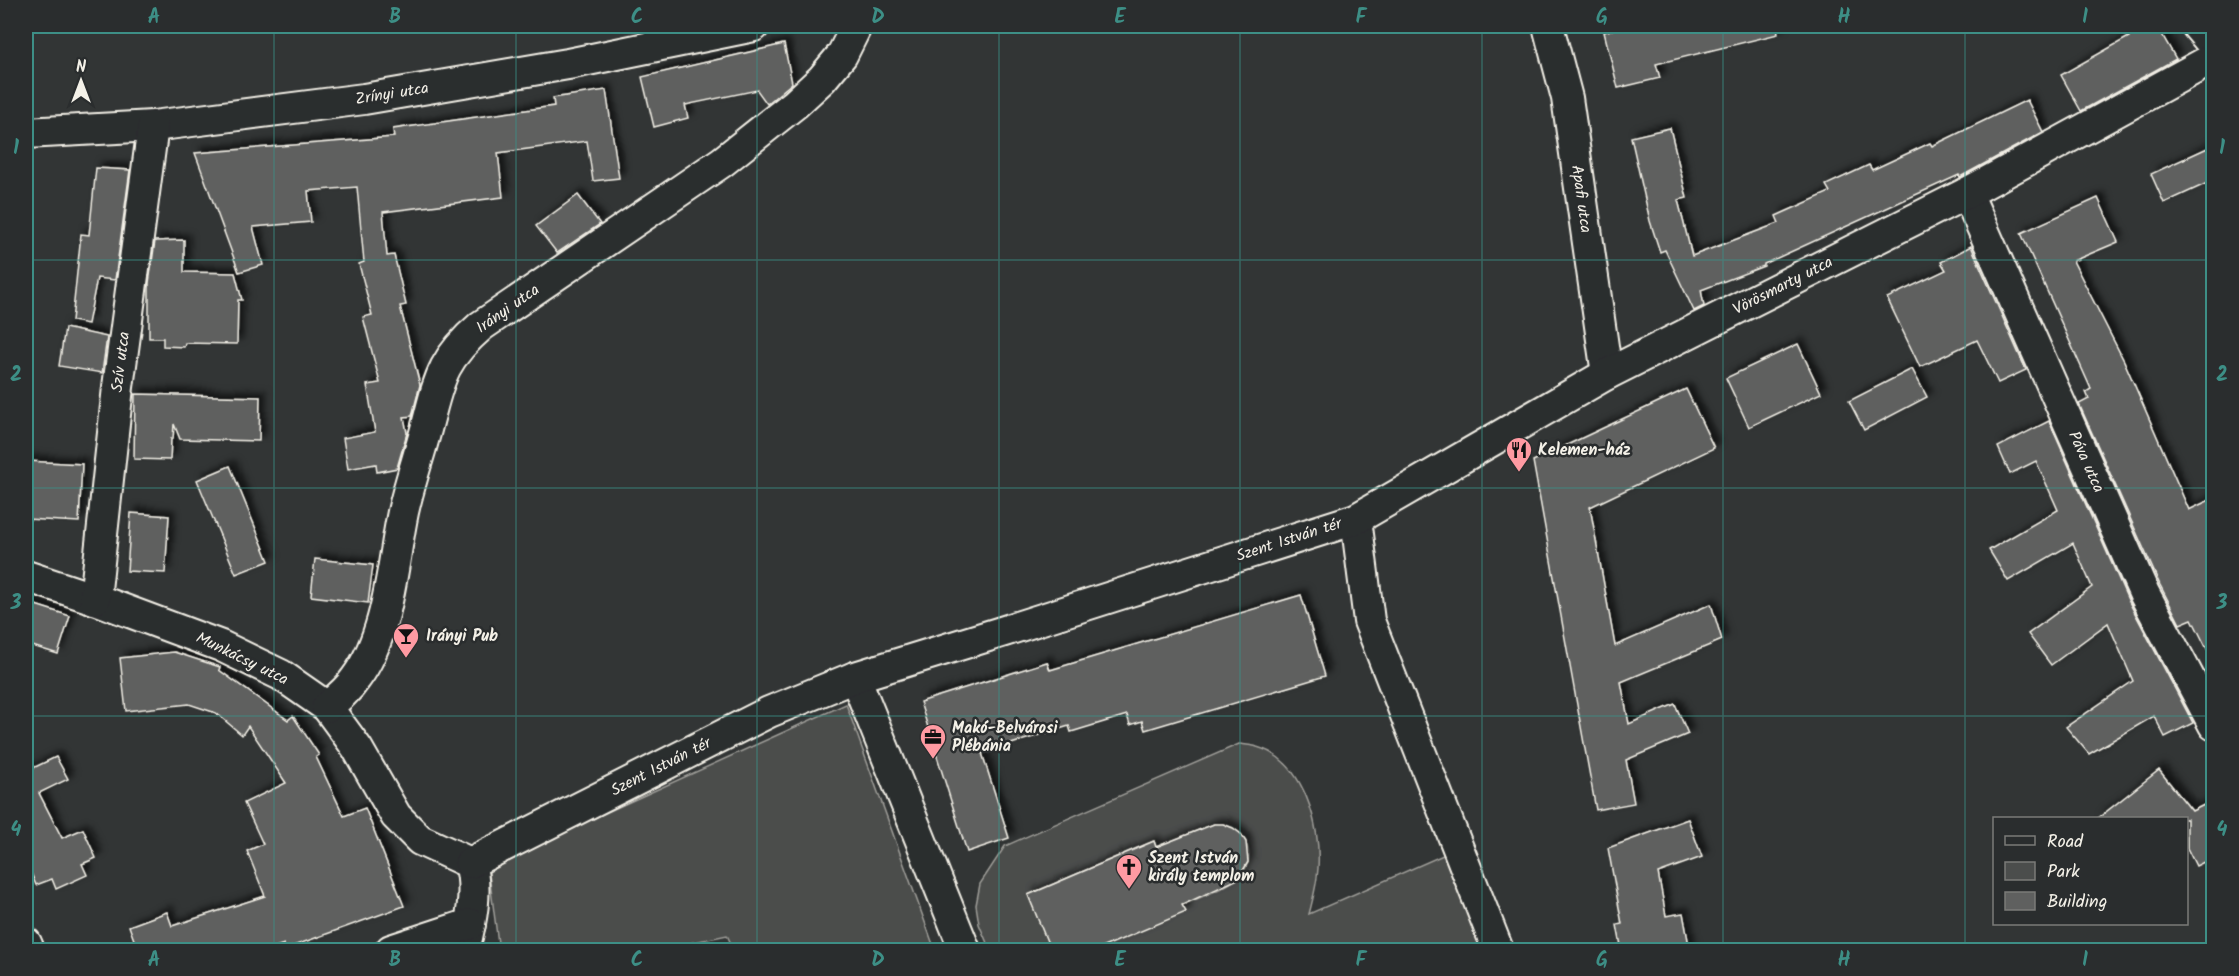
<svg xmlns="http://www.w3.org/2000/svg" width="2239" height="976" font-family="Kalam,sans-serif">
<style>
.green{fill:#4b4d4c;stroke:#a09f9a;stroke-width:1.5}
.building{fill:#5f605f;stroke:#f4f1e8;stroke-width:1.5;filter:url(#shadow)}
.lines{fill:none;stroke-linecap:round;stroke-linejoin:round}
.minor-casing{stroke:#f4f1e8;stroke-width:34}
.minor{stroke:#2a2d2e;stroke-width:30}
.grid{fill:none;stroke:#3d8f86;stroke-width:1.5;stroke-opacity:0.55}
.labels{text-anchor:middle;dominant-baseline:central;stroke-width:5;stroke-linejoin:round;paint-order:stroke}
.street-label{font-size:16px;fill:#f4f1e8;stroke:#2a2d2e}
.poi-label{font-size:16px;font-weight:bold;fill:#f4f1e8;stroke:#2a2d2e;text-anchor:start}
.neatline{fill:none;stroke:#3d8f86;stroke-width:2}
.grid-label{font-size:20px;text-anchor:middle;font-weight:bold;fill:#3d8f86}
</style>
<defs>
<filter id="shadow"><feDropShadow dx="5.5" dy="-5.5" stdDeviation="3" flood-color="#0009"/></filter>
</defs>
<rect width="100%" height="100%" fill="#323535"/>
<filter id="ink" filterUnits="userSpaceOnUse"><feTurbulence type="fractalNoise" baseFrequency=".0167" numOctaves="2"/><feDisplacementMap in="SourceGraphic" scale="12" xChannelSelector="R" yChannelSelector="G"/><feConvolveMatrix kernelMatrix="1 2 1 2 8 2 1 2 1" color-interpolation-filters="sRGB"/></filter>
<g filter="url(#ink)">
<!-- green -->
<g class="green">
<polygon points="846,704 935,950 734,950 727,935 656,950 514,950 498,943 488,866"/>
<path d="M1239 744C1245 745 1252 745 1257 747 1304 760 1321 826 1318 868 1317 884 1313 899 1309 914L1450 852 1489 950H1094L1185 911 1182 905C1207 894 1265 879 1245 841 1239 830 1225 825 1214 824L1156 847 1153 841 1028 895 1051 950H990L979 924 976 905 980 884 1005 846Z"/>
</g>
<!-- building -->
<g class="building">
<polygon points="1625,26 1777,26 1778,34 1656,64 1660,78 1618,88 1604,32"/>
<polygon points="2123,26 2157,26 2176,59 2081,111 2061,75 2129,37"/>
<polygon points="784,44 792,83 767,104 757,90 685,105 688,118 654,127 642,77"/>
<polygon points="606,90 619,178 593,181 587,141 498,153 503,197 383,212 387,256 394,255 406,305 400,306 420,385 412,416 404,417 407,433 397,468 377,472 376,464 348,469 343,438 375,432 367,385 380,383 363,317 372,315 359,264 364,262 357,187 308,191 311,222 253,227 263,265 239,272 195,153 394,137 393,129 554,106 553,98"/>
<polygon points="2027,100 2043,132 1960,177 1959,175 1764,264 1764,266 1701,290 1704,306 1694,311 1665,250 1660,252 1650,221 1631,137 1670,128 1687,198 1678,200 1692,256 1779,223 1776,216 1830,192 1826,185 1869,165 1872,170 1930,143 1932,146"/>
<polygon points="2214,145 2214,180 2164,203 2151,174"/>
<polygon points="96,168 130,170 115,280 97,278 88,324 72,321 81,234 89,235"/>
<polygon points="578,195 600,224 557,253 536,226"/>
<polygon points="2098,198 2118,242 2073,261 2124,361 2189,510 2214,498 2214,663 2192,619 2180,624 2160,585 2079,404 2089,399 2086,392 2091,389 2021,233"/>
<polygon points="184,240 184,272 235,273 242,300 238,300 237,344 185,343 184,347 163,346 163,338 149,338 149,283 155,241"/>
<polygon points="1971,246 2026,370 1998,383 1977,340 1920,367 1887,298 1946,270 1941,262"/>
<polygon points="65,328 107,337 102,373 59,366"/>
<polygon points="1798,344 1821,393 1749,427 1726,378"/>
<polygon points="1912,369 1927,397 1864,430 1849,401"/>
<polygon points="1686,389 1714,448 1590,507 1615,646 1711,604 1722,640 1621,682 1629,724 1675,704 1688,734 1626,760 1634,803 1596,810 1533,461"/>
<polygon points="135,394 260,397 259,441 180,439 174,424 173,439 171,439 170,460 134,459"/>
<polygon points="2049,421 2128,600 2193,723 2165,737 2154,716 2089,754 2066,727 2133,681 2108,623 2051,665 2028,634 2092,587 2073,543 2008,581 1989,550 2058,510 2036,461 2010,474 1998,447"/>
<polygon points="26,461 82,464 79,522 26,519"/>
<polygon points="230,466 269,561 236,574 197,480"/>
<polygon points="131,513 169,516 165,573 127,571"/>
<polygon points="315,559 373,565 368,603 311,596"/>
<polygon points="1301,595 1325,676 1145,730 1142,721 1130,725 1127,715 1071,732 1069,726 982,753 1009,838 967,852 920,702 1047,662 1050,670"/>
<polygon points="26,602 70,616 58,654 26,644"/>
<polygon points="174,652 220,667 219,670 288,720 293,716 319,755 316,757 344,816 365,808 404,906 285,949 284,944 264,951 138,951 129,926 167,912 172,926 265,896 247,851 263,844 244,803 286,783 248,726 242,735 216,713 189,704 126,711 120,658"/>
<polygon points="56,757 68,779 39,793 62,838 83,829 96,858 82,864 87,875 56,889 52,879 36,885 26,861 26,768 27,771"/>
<polygon points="2159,770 2192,811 2214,800 2214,857 2196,866 2187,848 2187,819 2097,819"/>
<polygon points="1688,819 1702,857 1658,873 1666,916 1683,913 1690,951 1622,951 1617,925 1622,924 1608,848"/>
<polygon points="1214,824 1223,824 1233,828 1241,834 1246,842 1248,862 1238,879 1182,905 1186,912 1094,951 1051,951 1028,895 1154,841 1156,847"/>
</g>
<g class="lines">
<!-- minor casing -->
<g class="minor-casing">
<g id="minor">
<polyline points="1548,26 1567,98 1607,374"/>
<polyline points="2197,26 2214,46"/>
<polyline points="26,133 153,126 364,99 568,64 754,26"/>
<polyline points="1967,193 2144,593 2214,725"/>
<polyline points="1356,519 1369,621 1498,950"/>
<path d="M26 576 95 599 221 646 281 675 327 707 357 748 396 816 420 840 470 863C478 891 471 922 464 950"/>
<polyline points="95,599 118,387 153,126"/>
<polyline points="855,677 965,950"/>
<path d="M327 707C338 698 348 690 356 678 389 634 392 565 403 512 409 485 418 459 425 433 439 382 439 362 481 326L722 162 795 104 822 79 842 55 855 29 854 26"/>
<polyline points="470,863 769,712 855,677 998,633 1356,519 1607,374 1967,193 2214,58"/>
<polyline points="26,943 29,950"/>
<polyline points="391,950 470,924"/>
</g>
</g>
<!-- minor -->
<use href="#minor" class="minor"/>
</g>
</g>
<!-- grid -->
<path class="grid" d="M274 26V950M516 26V950M757 26V950M999 26V950M1240 26V950M1482 26V950M1723 26V950M1965 26V950M26 260H2214M26 488H2214M26 716H2214"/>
<!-- icons -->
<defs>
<g id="restaurant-pin" transform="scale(1.35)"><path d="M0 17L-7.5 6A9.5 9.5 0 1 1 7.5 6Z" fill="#ff9aa2" stroke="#2a2d2e"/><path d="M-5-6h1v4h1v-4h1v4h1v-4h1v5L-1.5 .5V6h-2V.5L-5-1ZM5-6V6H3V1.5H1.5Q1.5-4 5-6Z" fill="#111"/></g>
<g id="bar-pin" transform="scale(1.35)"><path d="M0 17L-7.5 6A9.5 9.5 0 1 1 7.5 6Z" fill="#ff9aa2" stroke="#2a2d2e"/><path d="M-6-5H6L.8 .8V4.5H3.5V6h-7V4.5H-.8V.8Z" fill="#111"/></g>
<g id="office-pin" transform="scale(1.35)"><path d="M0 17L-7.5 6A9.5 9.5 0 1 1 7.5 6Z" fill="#ff9aa2" stroke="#2a2d2e"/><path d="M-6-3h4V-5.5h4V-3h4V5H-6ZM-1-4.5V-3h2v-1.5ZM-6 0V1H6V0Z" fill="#111"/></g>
<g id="church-pin" transform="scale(1.35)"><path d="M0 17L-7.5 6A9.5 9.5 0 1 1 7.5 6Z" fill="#ff9aa2" stroke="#2a2d2e"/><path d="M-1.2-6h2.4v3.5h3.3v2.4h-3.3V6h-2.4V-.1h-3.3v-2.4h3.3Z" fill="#111"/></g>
</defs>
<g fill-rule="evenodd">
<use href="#restaurant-pin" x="1519" y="450"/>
<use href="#bar-pin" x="406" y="636"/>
<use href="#office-pin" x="933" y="737"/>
<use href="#church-pin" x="1129" y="867"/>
</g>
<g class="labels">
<!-- street labels -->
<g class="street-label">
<text transform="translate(392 94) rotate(-9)">Zrínyi utca</text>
<text transform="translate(1581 199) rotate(82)">Apafi utca</text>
<text transform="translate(1783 286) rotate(-27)">Vörösmarty utca</text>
<text transform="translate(508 309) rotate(-35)">Irányi utca</text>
<text transform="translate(121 362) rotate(-83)">Szív utca</text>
<text transform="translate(2086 462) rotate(66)">Páva utca</text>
<text transform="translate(1289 540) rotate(-18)">Szent István tér</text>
<text transform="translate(242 659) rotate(26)">Munkácsy utca</text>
<text transform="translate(661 767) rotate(-27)">Szent István tér</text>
</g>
<!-- poi labels -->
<g class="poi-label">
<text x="1538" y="450">Kelemen-ház</text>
<text x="426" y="636">Irányi Pub</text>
<text x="952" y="728">Makó-Belvárosi<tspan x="952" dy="18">Plébánia</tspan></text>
<text x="1148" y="858">Szent István<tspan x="1148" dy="18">király templom</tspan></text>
</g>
</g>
<!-- margin -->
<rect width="2239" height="976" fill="none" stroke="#2a2d2e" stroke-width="66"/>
<!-- legend -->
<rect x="1993" y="817" width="195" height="108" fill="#2a2d2e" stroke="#7b7b78" stroke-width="1.5"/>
<rect x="2005" y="836" width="30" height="9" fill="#2a2d2e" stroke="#7b7b78" stroke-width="1.5"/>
<text x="2047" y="847" font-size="18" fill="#f4f1e8">Road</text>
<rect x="2005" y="862" width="30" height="18" fill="#4b4d4c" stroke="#7b7b78" stroke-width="1.5"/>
<text x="2047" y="877" font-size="18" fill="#f4f1e8">Park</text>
<rect x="2005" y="892" width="30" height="18" fill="#5f605f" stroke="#7b7b78" stroke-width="1.5"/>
<text x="2047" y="907" font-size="18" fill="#f4f1e8">Building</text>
<!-- north arrow -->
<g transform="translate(81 81)" stroke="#2a2d2e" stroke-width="4.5" paint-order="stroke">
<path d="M0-4.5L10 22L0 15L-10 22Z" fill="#f4f1e8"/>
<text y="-9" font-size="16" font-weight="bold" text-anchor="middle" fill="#f4f1e8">N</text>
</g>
<rect x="33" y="33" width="2173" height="910" class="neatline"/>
<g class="grid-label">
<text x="154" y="23">A</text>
<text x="395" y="23">B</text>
<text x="637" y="23">C</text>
<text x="878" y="23">D</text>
<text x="1120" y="23">E</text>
<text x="1361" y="23">F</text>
<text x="1602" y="23">G</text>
<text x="1844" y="23">H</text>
<text x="2085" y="23">I</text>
<text x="16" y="154">1</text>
<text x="2222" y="154">1</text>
<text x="16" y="381">2</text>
<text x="2222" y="381">2</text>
<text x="16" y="609">3</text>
<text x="2222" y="609">3</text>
<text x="16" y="836">4</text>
<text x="2222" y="836">4</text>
<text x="154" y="966">A</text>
<text x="395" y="966">B</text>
<text x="637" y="966">C</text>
<text x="878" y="966">D</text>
<text x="1120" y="966">E</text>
<text x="1361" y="966">F</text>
<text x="1602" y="966">G</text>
<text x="1844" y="966">H</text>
<text x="2085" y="966">I</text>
</g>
</svg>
